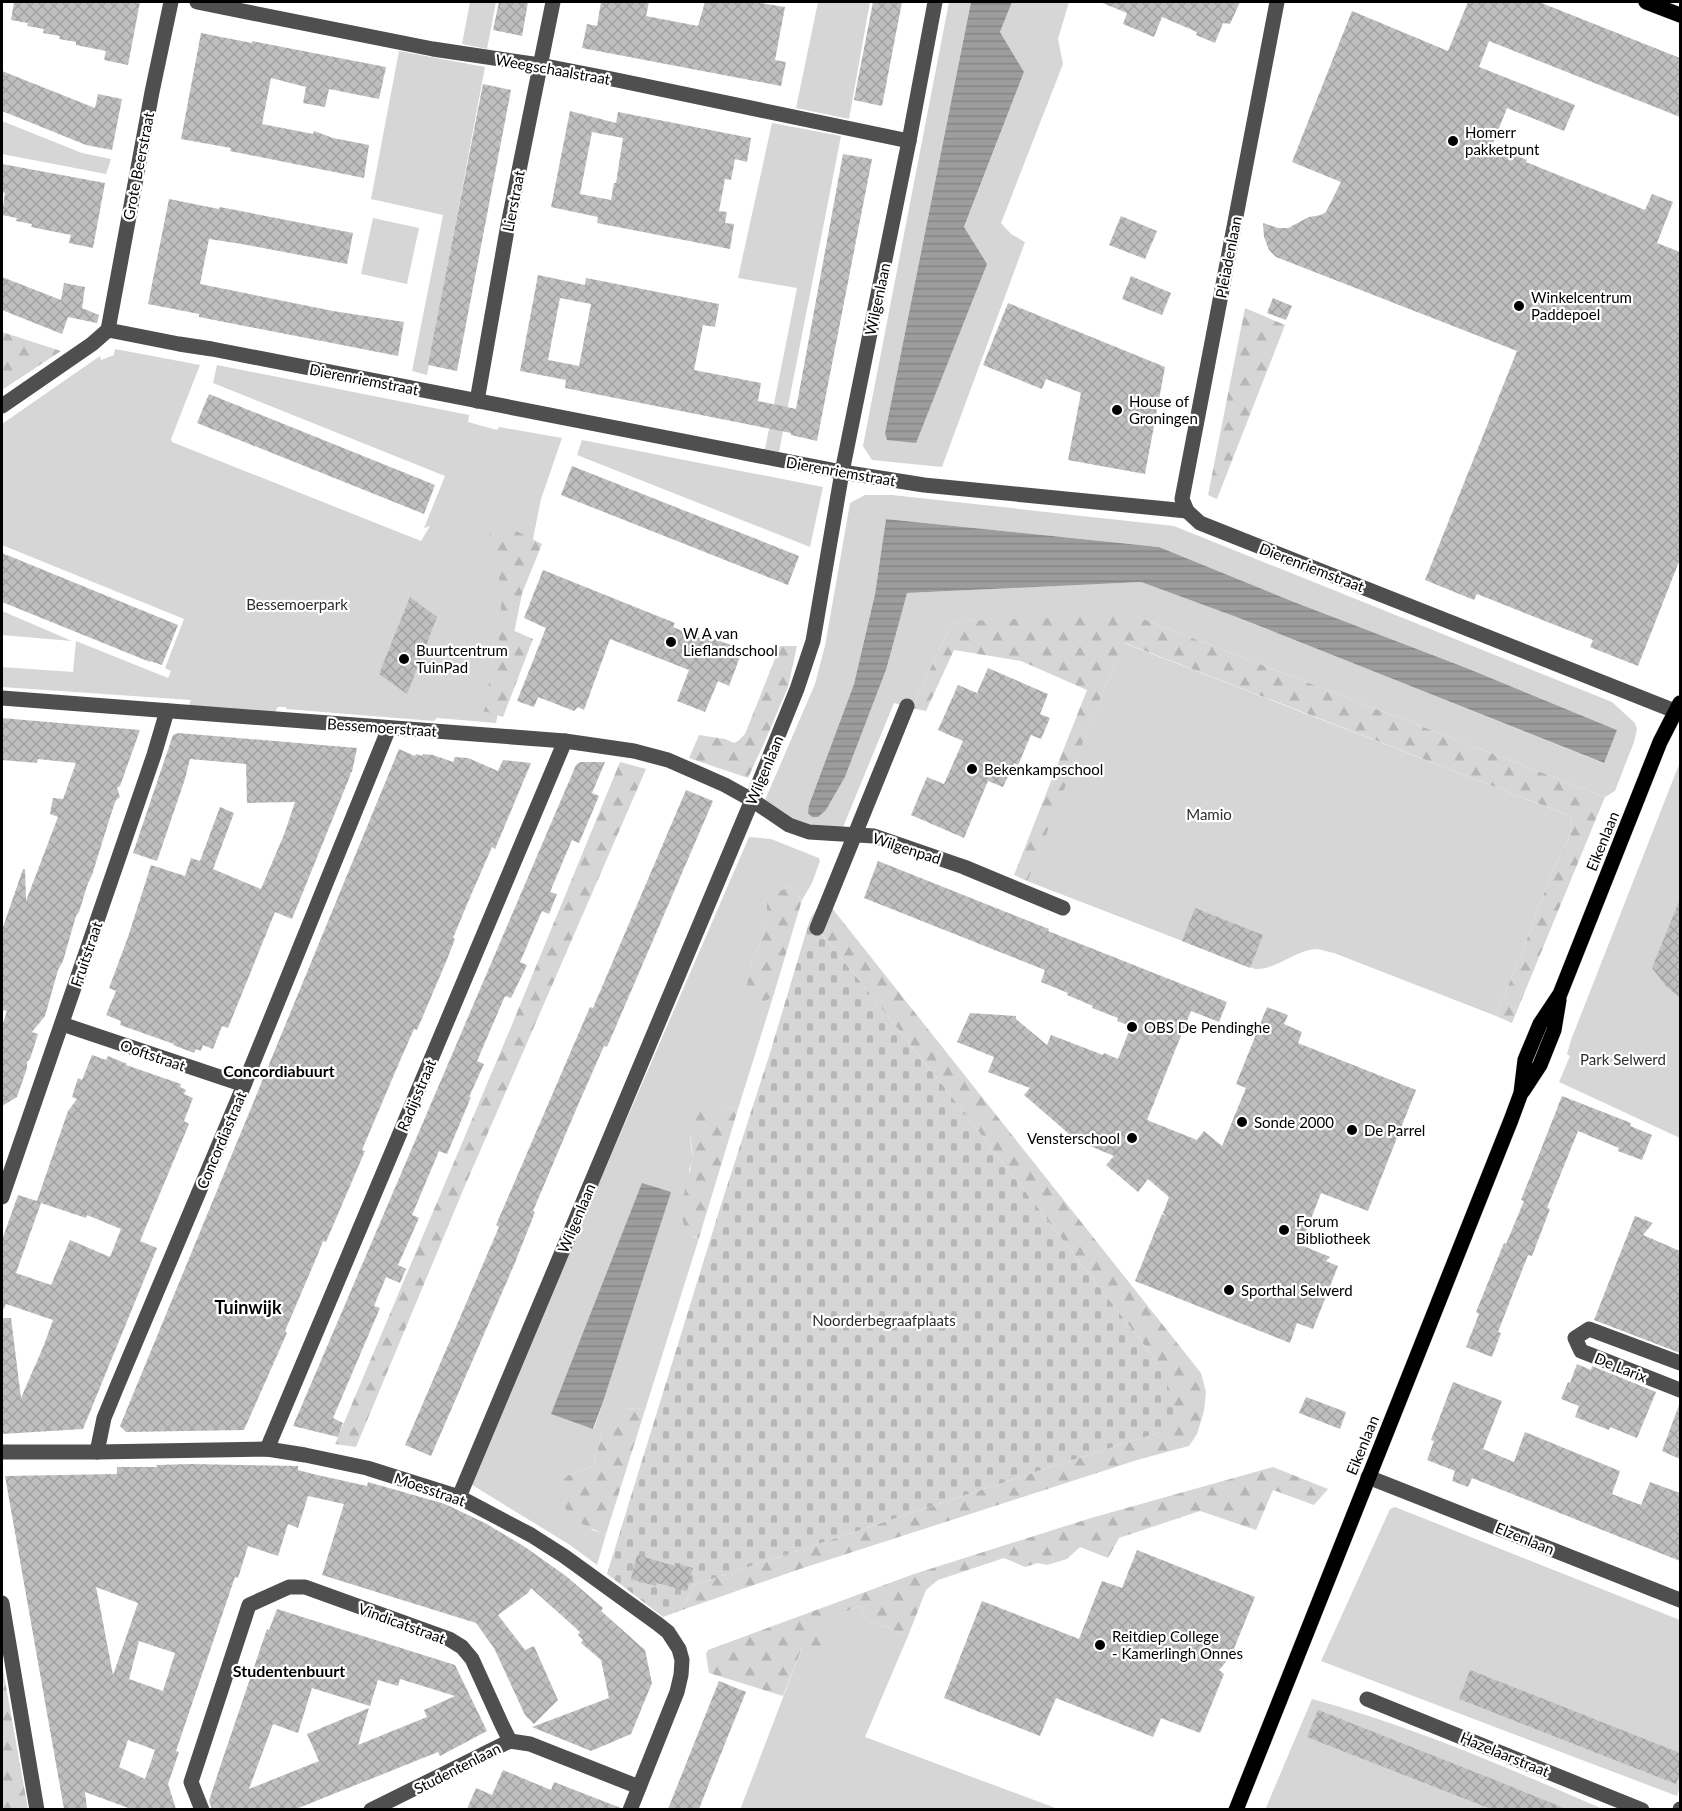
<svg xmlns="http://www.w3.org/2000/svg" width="1682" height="1811" font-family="Lato,sans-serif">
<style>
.green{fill:#d6d6d6;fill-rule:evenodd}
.forest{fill:url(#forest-firs)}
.cemetery{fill:url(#cemetery-stones)}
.water{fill:url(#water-rules)}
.building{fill:url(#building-cross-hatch);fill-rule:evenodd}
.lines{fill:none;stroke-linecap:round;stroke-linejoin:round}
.major-casing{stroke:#dbdbdb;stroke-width:16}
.minor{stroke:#4f4f4f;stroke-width:15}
.major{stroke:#000;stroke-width:15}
.poi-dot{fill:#000;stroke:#fff;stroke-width:2}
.labels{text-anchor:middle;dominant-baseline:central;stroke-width:4.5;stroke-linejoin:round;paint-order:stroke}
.street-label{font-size:15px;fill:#000;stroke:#fff}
.poi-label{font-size:15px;fill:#000;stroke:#fff;text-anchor:start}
.park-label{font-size:15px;fill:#2d2d2d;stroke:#fff}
.neighbourhood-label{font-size:16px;font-weight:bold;fill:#000;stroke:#fff}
.quarter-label{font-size:18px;font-weight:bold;fill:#000;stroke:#fff}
</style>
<defs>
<pattern id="forest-firs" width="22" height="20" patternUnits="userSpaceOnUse" patternTransform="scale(1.5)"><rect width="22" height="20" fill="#d6d6d6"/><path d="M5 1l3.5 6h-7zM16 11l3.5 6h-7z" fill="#b6b6b6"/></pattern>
<pattern id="cemetery-stones" width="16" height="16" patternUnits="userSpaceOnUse" patternTransform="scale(1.5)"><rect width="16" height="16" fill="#d6d6d6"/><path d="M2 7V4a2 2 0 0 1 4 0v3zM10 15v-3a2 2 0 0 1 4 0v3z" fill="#b6b6b6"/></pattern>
<pattern id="water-rules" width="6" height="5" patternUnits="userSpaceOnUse" patternTransform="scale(1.5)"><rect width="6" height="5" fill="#9d9d9d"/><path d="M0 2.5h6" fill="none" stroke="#858585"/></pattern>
<pattern id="building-cross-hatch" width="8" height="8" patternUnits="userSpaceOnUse" patternTransform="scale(1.5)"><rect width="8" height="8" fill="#bfbfbf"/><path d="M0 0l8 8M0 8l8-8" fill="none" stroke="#a2a2a2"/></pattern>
</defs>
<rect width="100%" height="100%" fill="#fff"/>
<!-- green -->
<g class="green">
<polygon points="470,2 496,2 487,49 462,44"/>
<polygon points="818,2 870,2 849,119 796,108"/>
<polygon points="949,2 971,2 885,433 1024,72 1000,32 1012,2 1069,2 1058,39 1063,64 1001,223 1011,234 1025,242 942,467 872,460 863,446"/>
<polygon points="399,51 485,67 427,375 412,371 443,215 371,199"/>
<polygon points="2,121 82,153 111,159 106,174 2,154"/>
<polygon points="772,123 841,136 779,452 765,449 797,288 738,278"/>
<polygon points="373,218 419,228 407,284 361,274"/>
<polygon points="115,349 200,365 171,439 172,442 421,541 430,526 424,528 445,476 213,383 217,365 469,415 468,422 497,430 499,427 562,438 541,499 496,723 437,718 434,721 286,709 286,707 278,707 275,712 188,707 191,700 2,687 2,667 73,672 76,641 168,678 171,671 165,668 184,619 2,545 2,424 100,356 101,360 114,355"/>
<polygon points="582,440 823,487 810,547 577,455"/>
<path d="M865 495H892L1174 526 1612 702 1635 723 1637 729 1634 742 1615 791 1605 797 1138 617 958 621 950 627 912 708 894 703 841 832 834 841H829L784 823 762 807 815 684 825 646 850 503ZM886 519 1159 547 1294 602 1464 667 1617 730 1603 763 1239 618 1141 582 906 593 886 670 845 777 826 810 809 805 854 684 875 594Z"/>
<polygon points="2,611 72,641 2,635"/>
<path d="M1124 643 1570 816 1572 825 1569 837 1554 867 1524 947 1496 1016 1334 953C1328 952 1321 949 1315 949 1294 951 1276 970 1255 969L1027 881 1113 667Z"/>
<polygon points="1680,762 1680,1138 1559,1082 1570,1056 1567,1054 1571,1040"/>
<path d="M749 837 771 839 819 858 820 861 812 883 802 900 789 886 767 900V924L749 970 764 1002 773 997 738 1109 724 1106 693 1114 690 1138 693 1159 689 1170 693 1237 699 1238 645 1410 628 1408 602 1434 593 1466 569 1475 592 1530 606 1534 597 1565 570 1545 469 1483ZM670 1192 603 1402 594 1429 551 1414Z"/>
<polygon points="1395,1507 1680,1620 1680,1786 1677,1796 1321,1661 1390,1509"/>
<polygon points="860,1606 867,1620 908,1636 865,1737 1058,1809 740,1810 803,1645 828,1618"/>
<path d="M1312 1699C1412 1726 1508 1768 1603 1809L1265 1810Z"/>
</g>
<!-- forest -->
<g class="forest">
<polygon points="1245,308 1285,325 1217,499 1208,495"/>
<polygon points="2,332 61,351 2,390"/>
<polygon points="488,525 506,526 542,544 508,628 533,639 503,717 477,709 497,667 502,593"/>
<polygon points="1114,616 1138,617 1605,797 1512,1023 1496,1016 1524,947 1554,867 1569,837 1572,825 1570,816 1125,643 1113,667 1030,875 1027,881 1014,875 1087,690 1021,661 954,650 926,711 912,708 950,627 958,621"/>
<polygon points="780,646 797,646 788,687 765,741 748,778 689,758 699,735 725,739 734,743 738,741 745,734"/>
<polygon points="620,762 646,769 464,1188 356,1447 335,1444 511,1027"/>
<polygon points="789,886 802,900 773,997 764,1002 755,1000 747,988 749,970 767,924 767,899"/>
<polygon points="824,898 1201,1373 1206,1392 1204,1411 1197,1434 1189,1446 1137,1460 800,1569 682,1610 694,1585 1035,1472 1160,1432 1171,1397 1155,1359 937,1078 810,919"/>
<path d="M709 1106H724L738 1109 699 1238C668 1231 689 1180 692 1161 695 1147 685 1129 692 1114 695 1108 703 1107 709 1106Z"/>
<path d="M628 1408 645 1410 606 1534C582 1527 556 1511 559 1483L569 1475 593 1466 602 1434 612 1418Z"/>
<polygon points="1273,1467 1328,1489 1314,1505 1273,1490 1256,1530 1200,1511 1119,1538 1108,1558 1080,1547 1067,1559 1047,1565 1038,1563 1025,1567 1004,1558 938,1580 926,1590 908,1636 867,1620 860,1606 829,1618 824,1652 803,1645 783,1696 709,1673 706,1654 708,1650 914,1574 1091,1518"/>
<polygon points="2,1664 28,1809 2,1809"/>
</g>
<!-- cemetery -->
<path class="cemetery" d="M810 919 937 1078 1155 1359C1163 1377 1181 1405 1174 1425L1160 1432 1035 1472 694 1585 682 1610 663 1617 607 1574 720 1208 770 1053Z"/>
<!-- water -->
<g class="water">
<polygon points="971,2 1012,2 1000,32 1024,72 964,227 987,264 916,443 887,440 885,433"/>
<polygon points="886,519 1159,547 1294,602 1464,667 1617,730 1604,763 1239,618 1141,582 907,593 886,670 845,777 826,810 818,817 812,817 808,813 809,805 854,684 875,594"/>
<polygon points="642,1183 671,1192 603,1402 593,1429 551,1414"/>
</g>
<!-- building -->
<g class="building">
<polygon points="14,2 140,2 128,65 104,60 106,51 76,45 76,42 59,39 60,36 43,33 44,29 27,26 28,23 11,20"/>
<polygon points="499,2 528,2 522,36 493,30"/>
<polygon points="601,2 649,2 646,16 698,26 705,2 754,2 785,7 775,60 786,62 781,86 582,48 587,24 597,26"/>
<polygon points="873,2 902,2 882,106 854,100"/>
<polygon points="1100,2 1240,2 1230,24 1223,23 1215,43 1196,35 1197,32 1162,17 1154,37 1123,24 1127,13"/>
<polygon points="1468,2 1539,2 1680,58 1680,117 1489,41 1479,67 1575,105 1564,131 1507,108 1492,146 1527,160 1526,162 1645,210 1652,194 1673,202 1657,243 1680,252 1680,559 1638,666 1590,647 1593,640 1477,594 1474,600 1425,580 1517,351 1276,257 1269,250 1264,237 1263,223 1278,228 1288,228 1309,217 1321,215 1326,212 1341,182 1292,162 1352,11 1448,51"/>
<polygon points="201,33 252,43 252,41 386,67 379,99 329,89 325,107 303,103 306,87 271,78 262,124 313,134 314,131 333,138 369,145 364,178 230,151 231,148 181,139"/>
<polygon points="2,71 95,108 98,94 122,99 112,150 86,145 2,111"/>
<polygon points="483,84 511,90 457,371 428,365"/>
<path d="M570 111 616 123 618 112 751 138 747 162 735 159 731 180 725 179 719 211 727 212 725 223 734 224 730 249 597 223 598 217 551 207ZM592 132 623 138 616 183H614L611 200 580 194Z"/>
<path d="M843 154 872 159 817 441 791 435V433L565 388 566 380 520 371 538 275 585 285 586 278 719 304 715 327 703 325 694 370 761 383 758 401 796 409ZM560 298 591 304 579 366 548 360Z"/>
<polygon points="2,164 105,183 93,248 69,243 71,235 31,227 32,224 16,221 17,218 2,215 5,193 2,192"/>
<polygon points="169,199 219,209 220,207 353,233 347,264 242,244 209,239 200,284 333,311 404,322 398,356 199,317 199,314 148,304"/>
<polygon points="1121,216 1157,231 1145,259 1109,245"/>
<polygon points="1131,276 1171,293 1162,315 1122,299"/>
<polygon points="2,277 61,300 64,283 85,287 82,308 99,315 97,323 68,317 62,334 2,310"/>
<polygon points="1273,298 1292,306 1286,320 1267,313"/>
<polygon points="1008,303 1165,367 1145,474 1068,460 1081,393 1046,379 1042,389 983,365"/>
<polygon points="209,394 435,485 424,514 197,423"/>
<polygon points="572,466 799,556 788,585 561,495"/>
<polygon points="2,553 178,625 162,665 150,661 150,662 2,602"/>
<polygon points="543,570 675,623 673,627 700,638 702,634 733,646 731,650 741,654 729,686 718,681 705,712 677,701 689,670 610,639 584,710 578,707 574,711 538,697 534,707 517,701 546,628 524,618"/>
<polygon points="410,597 437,617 407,694 379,674"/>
<polygon points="988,668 1048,694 1040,714 1050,718 1041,739 1031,735 1018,765 1014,763 1003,787 988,781 964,838 911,815 927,777 944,784 963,741 938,730 958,685 977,693"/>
<polygon points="2,718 140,730 120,786 117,788 120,797 116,800 112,811 92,875 88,883 79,912 76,916 63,961 58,970 45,1016 32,1032 38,1034 30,1059 27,1062 27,1068 17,1097 2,1106 2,1026 7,1011 2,1010 2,927 3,927 23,869 25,869 26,901 58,817 50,814 53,798 63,799 76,763 38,759 37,763 2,760"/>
<polygon points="178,733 357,748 352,772 351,772 350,776 292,919 275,912 228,1028 222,1026 213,1049 203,1045 201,1051 196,1049 194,1053 173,1045 174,1044 120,1025 121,1021 106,1015 116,991 109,988 128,937 151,865 185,876 191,858 200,861 220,807 234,813 213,869 261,889 285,832 295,802 247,803 246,764 190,759 185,779 157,861 133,853 173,735"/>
<polygon points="399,749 415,756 416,754 422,756 423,754 433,755 453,762 455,757 468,758 498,771 503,760 531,763 495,849 492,847 468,902 453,938 455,939 446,962 417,1030 414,1029 396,1070 362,1150 365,1151 326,1242 323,1241 318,1254 285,1331 287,1333 244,1430 126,1432 120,1426"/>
<polygon points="580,762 605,762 592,793 599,796 579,843 572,840 566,854 550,892 557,894 549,914 542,911 520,962 527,965 511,998 505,996 477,1061 484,1064 469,1097 471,1097 453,1140 447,1154 439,1151 412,1215 419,1218 398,1265 406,1269 400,1283 386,1277 374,1306 380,1308 333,1418 343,1423 338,1437 293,1426 576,765"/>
<polygon points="686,790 713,801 607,1047 604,1046 578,1105 533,1211 535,1212 514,1265 431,1456 405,1445 499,1227 496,1225 590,1007 593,1008"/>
<polygon points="878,861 1049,929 1048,931 1227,1002 1219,1022 1191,1011 1147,1120 1197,1140 1204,1131 1222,1146 1246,1088 1236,1084 1267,1007 1288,1015 1284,1024 1302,1032 1298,1043 1416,1090 1368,1211 1321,1193 1301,1245 1330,1257 1326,1261 1338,1266 1313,1329 1297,1323 1290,1343 1135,1281 1162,1214 1166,1216 1163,1213 1169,1197 1148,1179 1138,1192 1106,1165 1114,1156 1066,1136 1068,1133 1024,1095 1030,1088 988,1072 994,1057 957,1042 970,1013 1016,1016 1016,1019 1047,1045 1051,1035 1103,1055 1104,1053 1118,1059 1131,1026 1117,1021 1118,1018 1092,1008 1093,1006 1067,995 1068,993 1041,982 1045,970 864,898"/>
<polygon points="1680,899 1680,998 1666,986 1652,968"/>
<polygon points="1195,908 1263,935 1250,968 1182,941"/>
<path d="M92 1055 106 1060 108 1056 127 1064 126 1065 181 1084 180 1087 186 1090 184 1094 193 1098 184 1121 189 1124 140 1241 157 1248 83 1429 2 1434V1318H11L21 1398 44 1345 53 1320 6 1304 4 1309H2V1240L18 1195 37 1201 68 1111 77 1099 72 1097 78 1078 82 1080ZM41 1203 86 1218 87 1215 121 1229 110 1257 70 1240 51 1285 16 1273Z"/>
<polygon points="1562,1096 1631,1123 1630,1126 1652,1135 1642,1160 1618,1151 1619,1148 1578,1131 1547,1208 1550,1209 1532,1256 1528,1255 1498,1332 1501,1333 1492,1357 1466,1347 1479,1314 1476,1312 1504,1243 1506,1244 1524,1201 1521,1200"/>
<polygon points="1635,1216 1653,1223 1643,1235 1680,1251 1680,1353 1594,1320"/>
<polygon points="1577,1364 1591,1370 1592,1366 1656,1392 1637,1438 1610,1427 1609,1430 1575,1417 1579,1406 1561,1399 1568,1382 1570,1383"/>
<polygon points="1453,1382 1502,1401 1483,1449 1514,1462 1525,1432 1620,1471 1612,1494 1641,1505 1650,1482 1680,1493 1680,1561 1472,1478 1468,1487 1452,1481 1455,1471 1427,1460 1434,1441 1431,1440"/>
<polygon points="1306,1397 1346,1412 1340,1429 1299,1413"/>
<polygon points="1679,1405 1680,1405 1680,1459 1662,1451"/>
<path d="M190 1464 298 1466V1470L313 1474 367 1486 368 1482 445 1504 485 1523 525 1547 566 1576 603 1608 601 1611 645 1650 652 1683 631 1734 591 1751 532 1727 609 1698 601 1660 581 1643 583 1640 578 1635 580 1632 531 1588 528 1593 498 1615 525 1650 534 1646 558 1700 534 1724 525 1715 494 1648 476 1623 322 1575 344 1504 308 1496 298 1528 288 1524 278 1556 248 1546 238 1578 235 1577 176 1751 179 1752 168 1784 176 1809H131L85 1792 87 1809H64L5 1476 117 1474V1467H158L156 1465ZM96 1587 138 1603 113 1675 101 1612ZM139 1641 175 1653 163 1691 129 1679ZM128 1740 155 1750 145 1779 119 1767Z"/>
<polygon points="1137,1550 1255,1597 1231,1656 1219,1670 1224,1674 1200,1733 1161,1718 1153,1737 1056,1698 1040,1736 944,1698 982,1601 1079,1639 1102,1581 1122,1588"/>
<polygon points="637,1555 675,1566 675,1563 693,1568 687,1591 657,1583 656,1586 631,1579"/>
<path d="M277 1609 455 1665 487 1731 440 1756 438 1752 296 1809H212L209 1801 220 1767 267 1629 269 1630ZM400 1679 455 1696 424 1710 427 1717 358 1745 369 1708 307 1734 319 1761 249 1789 273 1724 298 1733 312 1688 370 1706 378 1680 398 1686Z"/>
<polygon points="1470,1670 1680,1753 1680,1773 1676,1784 1459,1699"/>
<polygon points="719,1681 746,1692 728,1736 699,1809 668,1809"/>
<polygon points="1318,1710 1495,1780 1566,1809 1491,1809 1307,1737"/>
<polygon points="503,1770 551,1790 554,1782 621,1808 621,1809 467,1809 476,1788 492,1795"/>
</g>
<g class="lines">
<!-- major casing -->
<g class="major-casing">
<g id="major">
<polyline points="1646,2 1680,15"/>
<polyline points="1523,1091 1540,1065 1554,1030 1559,1000"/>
<polyline points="1236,1810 1511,1120 1521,1093 1525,1060 1540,1024 1560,994 1660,742 1680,703"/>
</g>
</g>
<!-- minor -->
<g class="minor">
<polyline points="197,2 433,49 540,65 612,79 909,141"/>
<polyline points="1277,2 1182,499 1187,511 1200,523 1680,713"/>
<polyline points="108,330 179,344 212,349 842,472 924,485 1187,511"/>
<polyline points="108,330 152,92 171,2"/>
<polyline points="477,401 507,230 553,2"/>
<polyline points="2,406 92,344 108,330"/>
<polyline points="2,698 565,741 634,751 668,760 725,785 752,800 789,825 809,832 874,836 964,867 1063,908"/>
<polyline points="817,928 907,706"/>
<polyline points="62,1024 244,1085"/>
<polyline points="2,1197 154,755 167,711"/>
<polyline points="1680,1363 1589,1329 1575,1338 1581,1351 1680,1390"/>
<polyline points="267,1449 565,741"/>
<polyline points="2,1452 97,1452 267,1449 305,1455 367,1468 459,1497 531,1535 564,1556 658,1624 668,1632 679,1649 682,1660 681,1675 677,1692 630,1810"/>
<polyline points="97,1452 104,1418 118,1384 244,1085 389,728"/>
<polyline points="1368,1477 1680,1600"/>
<polyline points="459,1497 752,800 797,689 813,641 842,472 909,141 935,2"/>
<polyline points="2,1603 37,1810"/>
<polyline points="1367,1699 1642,1810"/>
<polyline points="510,1741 530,1744 639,1787"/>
<polyline points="202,1810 191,1782 249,1605 289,1587 305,1587 449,1639 462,1647 472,1659 502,1725 510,1741"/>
<polyline points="371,1810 510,1741"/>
<polyline points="1680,1810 1680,1809"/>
</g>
<!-- major -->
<use href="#major" class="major"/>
</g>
<!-- markers -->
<g class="poi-dot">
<circle cx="1453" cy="141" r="6"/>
<circle cx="1519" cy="306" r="6"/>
<circle cx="1117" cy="410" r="6"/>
<circle cx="671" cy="642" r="6"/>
<circle cx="404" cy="659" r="6"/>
<circle cx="972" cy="769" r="6"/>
<circle cx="1132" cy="1027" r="6"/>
<circle cx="1242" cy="1122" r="6"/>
<circle cx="1352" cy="1130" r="6"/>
<circle cx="1132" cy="1138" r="6"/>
<circle cx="1284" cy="1230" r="6"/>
<circle cx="1229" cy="1290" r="6"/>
<circle cx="1100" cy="1645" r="6"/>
</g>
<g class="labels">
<!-- street labels -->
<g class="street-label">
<text transform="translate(553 69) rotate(10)">Weegschaalstraat</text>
<text transform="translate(138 166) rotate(-79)">Grote Beerstraat</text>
<text transform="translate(513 201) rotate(-79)">Lierstraat</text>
<text transform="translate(1228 257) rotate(-79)">Pleiadenlaan</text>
<text transform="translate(877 299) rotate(-78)">Wilgenlaan</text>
<text transform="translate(364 379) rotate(11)">Dierenriemstraat</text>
<text transform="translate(841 471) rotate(10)">Dierenriemstraat</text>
<text transform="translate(1312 567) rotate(21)">Dierenriemstraat</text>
<text transform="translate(382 727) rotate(4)">Bessemoerstraat</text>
<text transform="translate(764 770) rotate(-67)">Wilgenlaan</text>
<text transform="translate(1602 841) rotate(-68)">Eikenlaan</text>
<text transform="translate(907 848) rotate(18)">Wilgenpad</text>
<text transform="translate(86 954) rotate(-71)">Fruitstraat</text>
<text transform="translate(153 1055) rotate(19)">Ooftstraat</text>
<text transform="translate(416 1095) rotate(-67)">Radijsstraat</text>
<text transform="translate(221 1140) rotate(-67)">Concordiastraat</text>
<text transform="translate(576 1218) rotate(-67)">Wilgenlaan</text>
<text transform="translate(1621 1367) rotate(22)">De Larix</text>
<text transform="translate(1362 1445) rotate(-68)">Eikenlaan</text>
<text transform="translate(430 1489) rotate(19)">Moesstraat</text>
<text transform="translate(1525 1538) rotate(22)">Elzenlaan</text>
<text transform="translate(402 1623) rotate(20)">Vindicatstraat</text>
<text transform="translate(1505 1754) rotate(22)">Hazelaarstraat</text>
<text transform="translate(457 1768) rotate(-27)">Studentenlaan</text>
</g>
<!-- poi labels -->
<g class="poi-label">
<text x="1465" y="132">Homerr<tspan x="1465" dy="17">pakketpunt</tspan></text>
<text x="1531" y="297">Winkelcentrum<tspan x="1531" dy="17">Paddepoel</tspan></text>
<text x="1129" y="401">House of<tspan x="1129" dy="17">Groningen</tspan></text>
<text x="683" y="633">W A van<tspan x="683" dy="17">Lieflandschool</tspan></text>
<text x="416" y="650">Buurtcentrum<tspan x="416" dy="17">TuinPad</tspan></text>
<text x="984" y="769">Bekenkampschool</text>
<text x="1144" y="1027">OBS De Pendinghe</text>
<text x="1254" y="1122">Sonde 2000</text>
<text x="1364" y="1130">De Parrel</text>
<text x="1120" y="1138" text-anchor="end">Vensterschool</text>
<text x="1296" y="1221">Forum<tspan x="1296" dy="17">Bibliotheek</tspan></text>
<text x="1241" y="1290">Sporthal Selwerd</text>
<text x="1112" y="1636">Reitdiep College<tspan x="1112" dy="17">- Kamerlingh Onnes</tspan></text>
</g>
<!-- park labels -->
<g class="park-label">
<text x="297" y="604">Bessemoerpark</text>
<text x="1209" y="814">Mamio</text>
<text x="1623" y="1059">Park Selwerd</text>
<text x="884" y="1320">Noorderbegraafplaats</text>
</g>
<!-- neighbourhood labels -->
<g class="neighbourhood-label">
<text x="279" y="1070">Concordiabuurt</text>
<text x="289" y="1670">Studentenbuurt</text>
</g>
<!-- quarter labels -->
<g class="quarter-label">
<text x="248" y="1307">Tuinwijk</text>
</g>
</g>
<!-- border -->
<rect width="1682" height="1811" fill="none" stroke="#000000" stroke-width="6"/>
</svg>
